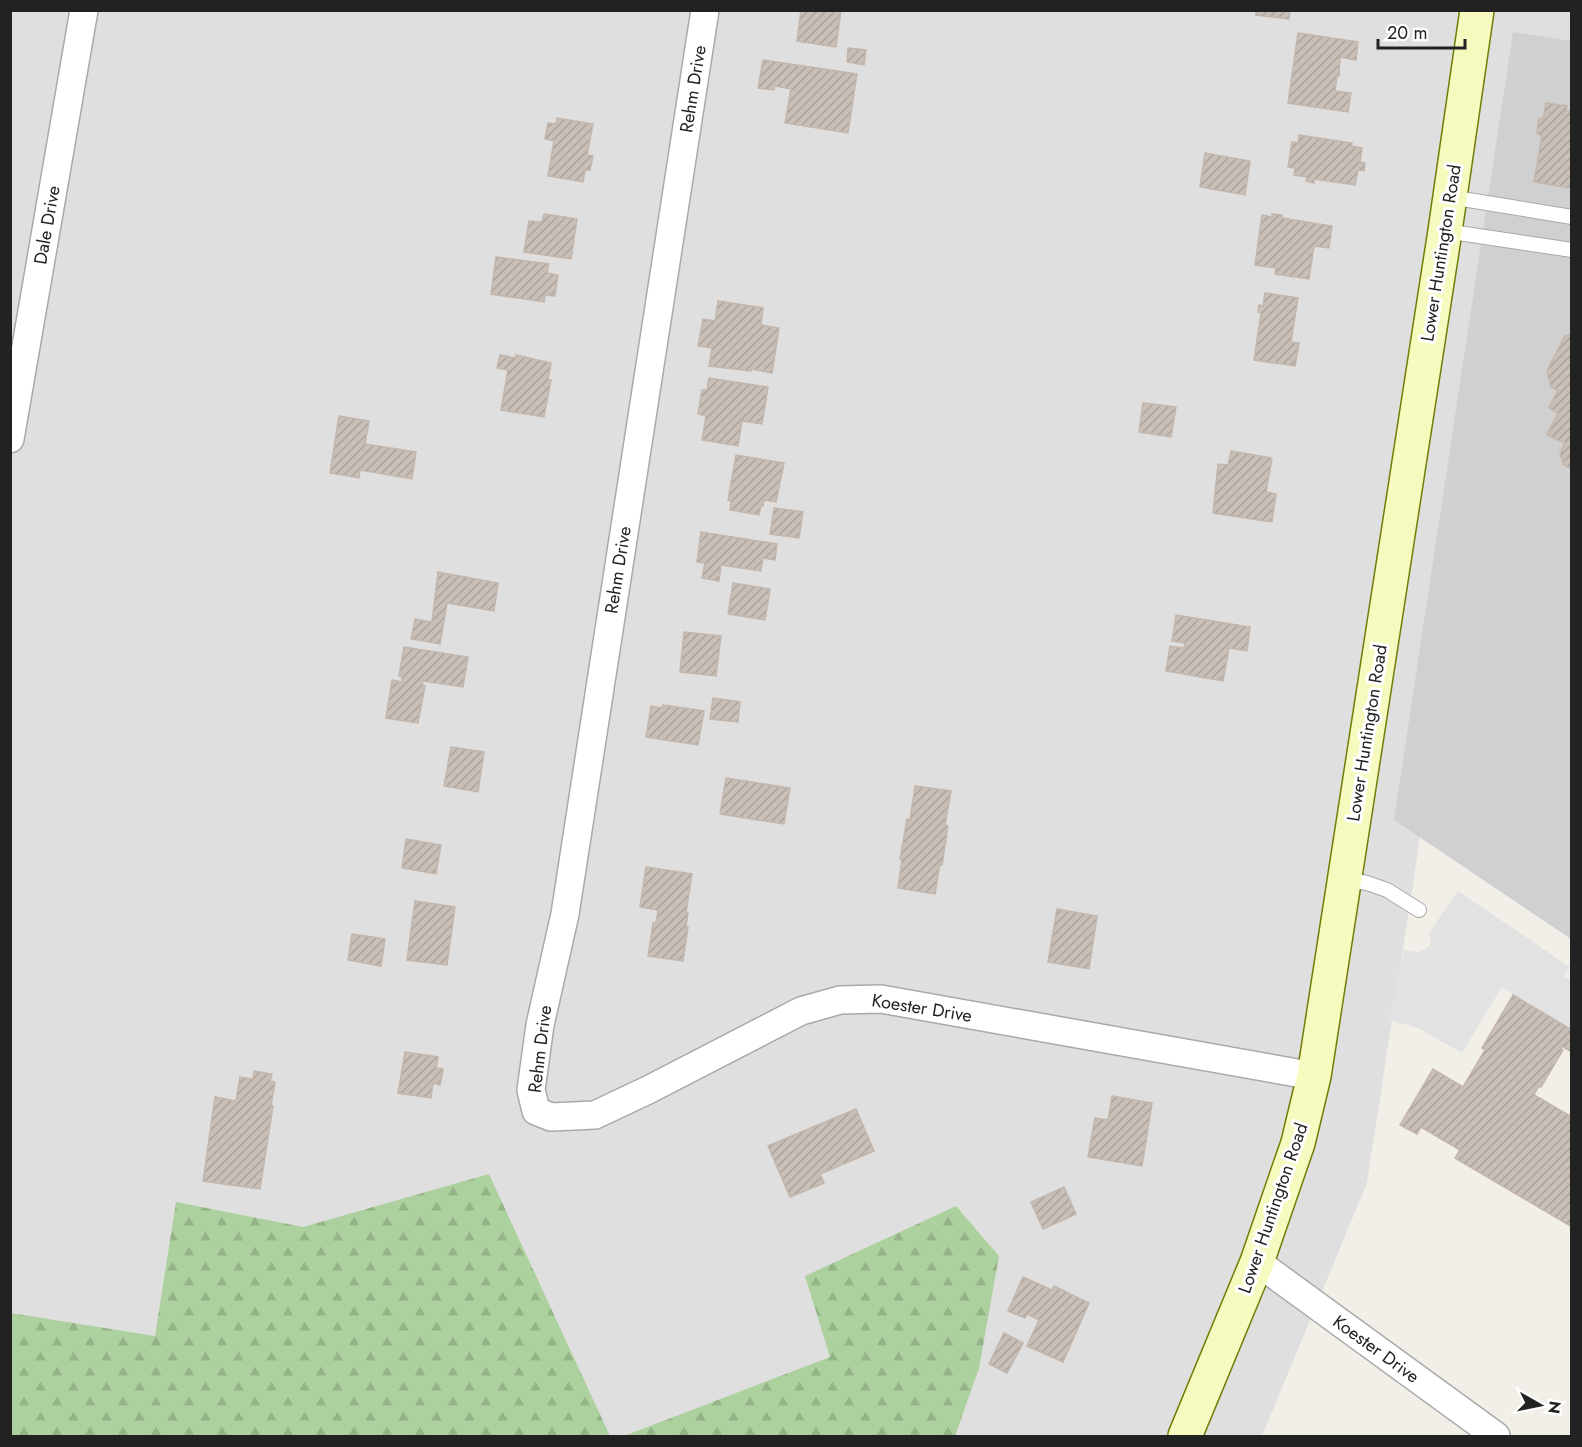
<svg xmlns="http://www.w3.org/2000/svg" width="1582" height="1447" font-family="Jost,sans-serif">
<style>
.residential{fill:#e0dfdf}
.religious{fill:#d0d0d0}
.forest{fill:url(#forest-firs)}
.parking{fill:#e2e2e2}
.building{fill:url(#building-hatch);stroke:#c4b6ab;stroke-width:1.5}
.lines{fill:none;stroke-linecap:round;stroke-linejoin:round}
.lane-casing{stroke:#a9a9a9;stroke-width:16}
.street-casing{stroke:#a9a9a9;stroke-width:30}
.secondary-casing{stroke:#707d05;stroke-width:36}
.lane{stroke:#fff;stroke-width:14}
.street{stroke:#fff;stroke-width:27}
.secondary{stroke:#f7fabf;stroke-width:33}
.labels{text-anchor:middle;dominant-baseline:central;stroke-width:6;stroke-linejoin:round;paint-order:stroke}
.street-label{font-size:18px;fill:#222;stroke:#fff}
</style>
<defs>
<pattern id="forest-firs" width="22" height="20" patternUnits="userSpaceOnUse" patternTransform="scale(1.5)"><rect width="22" height="20" fill="#add19e"/><path d="M5 1l3.5 6h-7zM16 11l3.5 6h-7z" fill="#95b388"/></pattern>
<pattern id="building-hatch" width="6" height="6" patternUnits="userSpaceOnUse" patternTransform="scale(1.5)"><rect width="6" height="6" fill="#c7bfb8"/><path d="M-1 1l2-2M0 6l6-6M5 7l2-2" fill="none" stroke="#aba49e"/></pattern>
</defs>
<rect width="100%" height="100%" fill="#f2efe9"/>
<!-- residential -->
<polygon class="residential" points="10,11 1571,11 1571,41 1543,37 1367,1183 1262,1436 11,1436"/>
<!-- religious -->
<polygon class="religious" points="1513,32 1571,41 1571,939 1394,820"/>
<!-- forest -->
<g class="forest">
<polygon points="489,1174 610,1436 11,1436 11,1313 155,1336 176,1202 303,1227"/>
<polygon points="956,1206 999,1256 979,1368 955,1436 624,1436 830,1357 805,1276"/>
</g>
<!-- parking -->
<polygon class="parking" points="1458,891 1570,967 1564,976 1571,981 1570,987 1572,997 1571,1031 1502,987 1462,1053 1418,1028 1389,1020 1404,950 1419,952 1430,946 1431,941 1429,933"/>
<!-- building -->
<g class="building">
<polygon points="801,10 841,10 836,47 797,41"/>
<polygon points="1256,10 1290,10 1289,19 1256,15"/>
<polygon points="1298,33 1358,42 1356,60 1340,57 1339,76 1337,76 1335,91 1351,93 1348,112 1288,103"/>
<polygon points="848,48 866,50 864,65 847,62"/>
<polygon points="763,60 857,74 848,133 785,123 791,89 775,86 774,90 758,88"/>
<polygon points="1546,103 1567,106 1566,111 1572,112 1571,188 1534,182 1542,136 1537,133 1539,118 1543,119"/>
<polygon points="557,118 593,124 587,155 593,156 590,170 585,170 583,182 548,176 554,141 545,139 548,123 556,124"/>
<polygon points="1299,135 1352,143 1351,146 1362,148 1360,162 1365,163 1364,171 1358,170 1355,185 1314,179 1314,183 1306,181 1307,177 1294,175 1295,168 1288,167 1292,142 1298,143"/>
<polygon points="1205,153 1250,161 1245,195 1200,187"/>
<polygon points="544,214 577,219 571,259 524,252 529,221 542,222"/>
<polygon points="1272,214 1282,215 1282,218 1332,226 1329,248 1314,246 1309,279 1275,274 1276,268 1255,265 1262,215 1272,217"/>
<polygon points="496,257 549,264 547,273 558,275 555,296 545,295 544,302 491,294"/>
<polygon points="1265,293 1298,298 1291,342 1299,343 1295,366 1254,360 1261,313 1258,312 1259,305 1263,306"/>
<polygon points="718,301 763,308 761,325 779,328 772,373 752,369 751,371 709,366 712,348 698,346 703,319 715,321"/>
<polygon points="1572,334 1572,469 1564,465 1560,454 1565,443 1547,435 1558,413 1549,408 1558,390 1551,387 1547,371 1565,336"/>
<polygon points="500,355 516,358 516,355 551,363 548,379 551,380 544,417 501,410 508,370 497,368"/>
<polygon points="709,378 768,387 762,424 742,421 738,446 702,440 706,416 698,414 702,390 707,390"/>
<polygon points="1143,403 1176,407 1171,437 1139,432"/>
<polygon points="339,416 369,421 365,444 416,452 412,479 360,470 359,478 330,473"/>
<polygon points="1231,451 1272,458 1266,492 1276,494 1272,522 1213,513 1218,464 1228,465"/>
<polygon points="736,455 784,463 776,502 764,500 763,506 761,506 759,515 730,510 731,501 728,500"/>
<polygon points="774,508 803,512 799,538 770,534"/>
<polygon points="701,532 777,544 775,560 763,558 761,571 721,565 719,581 702,578 705,563 697,562"/>
<polygon points="438,572 498,583 494,611 447,603 440,644 411,639 415,619 432,622"/>
<polygon points="733,583 770,589 765,620 728,614"/>
<polygon points="1176,615 1250,627 1247,651 1229,648 1223,681 1166,671 1170,646 1184,648 1185,643 1172,641"/>
<polygon points="684,632 721,636 716,676 680,672"/>
<polygon points="404,647 468,657 463,687 423,681 422,685 425,686 418,723 386,718 392,680 402,682 402,677 399,676"/>
<polygon points="713,698 740,702 738,722 710,719"/>
<polygon points="663,705 704,711 698,745 646,737 651,706 662,708"/>
<polygon points="451,747 484,752 478,792 444,786"/>
<polygon points="726,778 790,788 784,824 720,814"/>
<polygon points="915,786 951,791 945,825 948,826 942,865 940,864 935,894 898,888 902,859 900,859 907,819 910,820"/>
<polygon points="406,839 441,845 436,874 402,868"/>
<polygon points="646,867 692,874 686,913 688,913 686,926 688,927 683,961 648,956 653,923 656,923 658,910 640,907"/>
<polygon points="415,901 455,907 447,965 407,960"/>
<polygon points="1057,909 1097,916 1089,969 1048,962"/>
<polygon points="352,934 385,939 381,966 348,960"/>
<polygon points="1513,995 1572,1030 1572,1048 1570,1051 1562,1046 1561,1049 1563,1050 1541,1087 1539,1086 1534,1095 1572,1117 1572,1227 1455,1158 1460,1150 1421,1127 1417,1134 1400,1125 1433,1069 1463,1087 1485,1050 1482,1048"/>
<polygon points="405,1052 438,1057 436,1068 443,1069 440,1085 433,1083 431,1098 398,1093"/>
<polygon points="254,1071 272,1074 270,1081 275,1082 271,1106 273,1106 260,1189 203,1181 215,1097 236,1101 240,1077 253,1079"/>
<polygon points="1112,1096 1152,1103 1142,1166 1088,1157 1095,1118 1108,1120"/>
<polygon points="856,1109 874,1151 820,1174 824,1183 790,1197 768,1146"/>
<polygon points="1064,1187 1076,1214 1043,1229 1031,1202"/>
<polygon points="1023,1277 1052,1290 1054,1286 1089,1303 1063,1362 1027,1346 1039,1320 1027,1314 1025,1318 1008,1311"/>
<polygon points="1004,1333 1023,1343 1007,1373 989,1364"/>
</g>
<g class="lines">
<!-- lane casing -->
<g class="lane-casing">
<g id="lane">
<polyline points="1450,197 1572,217"/>
<polyline points="1445,231 1572,250"/>
<polyline points="1344,879 1367,883 1387,890 1419,910"/>
</g>
</g>
<!-- street casing -->
<g class="street-casing">
<g id="street">
<polyline points="705,10 565,914 540,1025 531,1090 536,1111 551,1117 595,1115 648,1090 801,1011 840,1000 881,999 1314,1076"/>
<polyline points="10,439 84,10"/>
<polyline points="1257,1262 1496,1436"/>
</g>
</g>
<!-- secondary casing -->
<g class="secondary-casing">
<polyline id="secondary" points="1185,1436 1257,1262 1298,1143 1314,1076 1445,231 1477,10"/>
</g>
<!-- lane -->
<use href="#lane" class="lane"/>
<!-- street -->
<use href="#street" class="street"/>
<!-- secondary -->
<use href="#secondary" class="secondary"/>
</g>
<g class="labels">
<!-- street labels -->
<g class="street-label">
<text transform="translate(693 89) rotate(-81)">Rehm Drive</text>
<text transform="translate(47 225) rotate(-80)">Dale Drive</text>
<text transform="translate(1441 253) rotate(-81)">Lower Huntington Road</text>
<text transform="translate(618 570) rotate(-81)">Rehm Drive</text>
<text transform="translate(1367 733) rotate(-81)">Lower Huntington Road</text>
<text transform="translate(922 1008) rotate(9)">Koester Drive</text>
<text transform="translate(540 1049) rotate(-83)">Rehm Drive</text>
<text transform="translate(1273 1208) rotate(-71)">Lower Huntington Road</text>
<text transform="translate(1376 1349) rotate(36)">Koester Drive</text>
</g>
</g>
<!-- border -->
<rect width="1582" height="1447" fill="none" stroke="#222222" stroke-width="24"/>
<!-- north arrow -->
<g transform="translate(1540 1405) rotate(99)" stroke="#ffffff" stroke-width="4.5" paint-order="stroke">
<path d="M0-4.5L10 22L0 15L-10 22Z" fill="#222222"/>
<text y="-9" font-size="16" font-weight="bold" text-anchor="middle" fill="#222222">N</text>
</g>
<!-- scale -->
<path d="M1378 39v9h87v-9" fill="none" stroke="#222222" stroke-width="3"/>
<text x="1387" y="39" font-size="18" fill="#222222" stroke="#ffffff" stroke-width="4.5" paint-order="stroke">20 m</text>
</svg>
